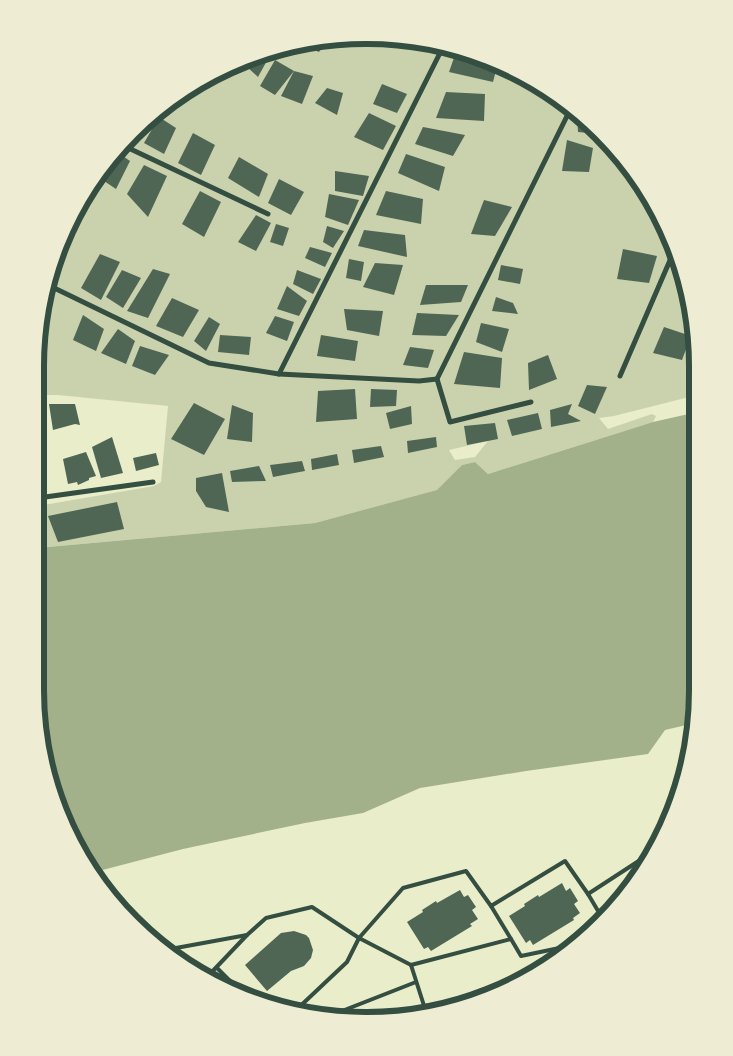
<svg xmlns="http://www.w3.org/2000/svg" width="733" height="1056" font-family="'IBM Plex Sans',sans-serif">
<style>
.green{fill:#cad2ad;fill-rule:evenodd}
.water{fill:#a3b18a}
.building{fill:#4f6655}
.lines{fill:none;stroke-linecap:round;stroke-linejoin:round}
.service{stroke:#344e41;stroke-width:4}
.minor{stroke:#344e41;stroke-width:5}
.rim{fill:none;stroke:#344e41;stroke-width:6}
</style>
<rect width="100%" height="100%" fill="#e9edc9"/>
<!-- green -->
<path class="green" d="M367 35 431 41 494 60 551 91 601 132 664 220 692 302 693 396 614 416 599 418 608 429 652 414 656 416 653 422 488 474 475 462 462 465 438 490 315 523 37 548 38 506 154 486 161 482 168 406 58 395H40L41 302 79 201 132 132 183 91 240 60 302 41ZM488 441 475 457 455 460 449 450Z"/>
<!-- water -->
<polygon class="water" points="693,413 698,689 695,723 665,730 648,754 526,771 420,788 363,813 305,823 183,849 91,873 46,776 35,689 37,548 315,523 437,490 462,465 475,462 488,474 653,422"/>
<!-- building -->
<g class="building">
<polygon points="325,39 327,40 319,52 298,43"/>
<polygon points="261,54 269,57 258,77 244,64 250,57"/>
<polygon points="455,55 498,63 493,82 449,72"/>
<polygon points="275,60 294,71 275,95 260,86"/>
<polygon points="294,71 313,76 302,104 281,96"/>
<polygon points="382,84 407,94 397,113 373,104"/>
<polygon points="327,88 343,93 337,115 315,103"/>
<polygon points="446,92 485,94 484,121 436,118"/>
<polygon points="369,113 396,126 383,150 354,137"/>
<polygon points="577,114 580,115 599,130 599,134 578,132"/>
<polygon points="159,117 176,128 164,154 144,143"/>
<polygon points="423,127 465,135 453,156 415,144"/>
<polygon points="193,133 215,145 201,175 178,163"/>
<polygon points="567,140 593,148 589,172 562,171"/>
<polygon points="117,152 130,161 116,189 98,177"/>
<polygon points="406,154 445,167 439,191 398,173"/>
<polygon points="239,157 268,174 259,197 228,178"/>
<polygon points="144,165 167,176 148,217 127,194"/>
<polygon points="335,171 369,176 363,196 335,191"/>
<polygon points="279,179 304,192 291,215 268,203"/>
<polygon points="200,191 221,202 204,237 182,224"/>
<polygon points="386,191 423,199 421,224 376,215"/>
<polygon points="329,194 359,200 348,225 325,217"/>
<polygon points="649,199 660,215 646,210"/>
<polygon points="484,200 512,207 495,236 471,234"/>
<polygon points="256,215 271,223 256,251 238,242"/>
<polygon points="276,224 289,228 283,246 270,242"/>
<polygon points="327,226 344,231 333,248 323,242"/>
<polygon points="364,230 405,235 407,257 358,246"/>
<polygon points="310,247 332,253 325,267 305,258"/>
<polygon points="623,249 657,256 649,283 617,279"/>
<polygon points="100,254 120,262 101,300 81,288"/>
<polygon points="349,259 364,262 361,281 346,278"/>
<polygon points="375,263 403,265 394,295 363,287"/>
<polygon points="501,265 523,269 520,284 498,280"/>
<polygon points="153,269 170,274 148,318 127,311"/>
<polygon points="122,270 141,278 123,308 106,297"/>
<polygon points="297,270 321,279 313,294 293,284"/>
<polygon points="426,285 468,285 461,302 420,305"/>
<polygon points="287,286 307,301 299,316 277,309"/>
<polygon points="496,297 513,303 518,314 492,311"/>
<polygon points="172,298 199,310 183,337 156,326"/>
<polygon points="344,309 383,311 379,336 347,330"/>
<polygon points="417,313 459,315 446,336 412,335"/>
<polygon points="83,315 104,329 96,351 73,340"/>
<polygon points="275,316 294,322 287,341 266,333"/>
<polygon points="209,317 220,324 206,351 194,341"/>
<polygon points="481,323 509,329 502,352 476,342"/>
<polygon points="664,327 691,336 682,360 653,353"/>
<polygon points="118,329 135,341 126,364 101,353"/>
<polygon points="220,335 251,337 249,355 218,352"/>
<polygon points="321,335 358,341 355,361 317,356"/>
<polygon points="140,346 169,355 155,375 132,366"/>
<polygon points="410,347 434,350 428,368 403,365"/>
<polygon points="464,352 502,358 500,388 454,384"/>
<polygon points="548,355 557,379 529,390 528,363"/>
<polygon points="587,385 607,387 595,414 578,406"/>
<polygon points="355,389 357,419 316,422 318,391"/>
<polygon points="371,389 397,390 396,406 370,407"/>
<polygon points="194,403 225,419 204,455 171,439"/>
<polygon points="49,404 75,404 80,425 75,424 53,430"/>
<polygon points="572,404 568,414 581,421 551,427 550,410"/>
<polygon points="232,405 253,413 252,442 227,439"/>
<polygon points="411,406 412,424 390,429 386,413"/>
<polygon points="538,413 542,429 512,436 507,420"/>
<polygon points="495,423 498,439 467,445 464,426"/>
<polygon points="112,437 123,473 101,478 92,447"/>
<polygon points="436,437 437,447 408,453 407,441"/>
<polygon points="381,446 384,457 354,463 352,450"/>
<polygon points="86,452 96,476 89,478 89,480 78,485 77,482 68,484 63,459"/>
<polygon points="156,453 159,465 136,471 133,458"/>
<polygon points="337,454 339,465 312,470 311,459"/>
<polygon points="302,461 305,471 273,477 270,465"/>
<polygon points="259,466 266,481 232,482 230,471"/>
<polygon points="222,473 229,512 206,507 196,491 196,478"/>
<polygon points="117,502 124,529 58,542 48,516"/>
<polygon points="638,879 637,880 618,903 614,896 630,886 628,884"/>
<polygon points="562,883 566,891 570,888 578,901 574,904 580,913 573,918 574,920 533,945 530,940 526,943 509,916 525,906 524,904 538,895 539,897"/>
<polygon points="460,890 464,897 468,895 476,907 472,910 478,919 470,924 472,926 431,951 428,947 424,949 407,922 423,912 422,910 436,901 437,903"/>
<polygon points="294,931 306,935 309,938 313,950 311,958 304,966 291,971 267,991 245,965 281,933"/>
</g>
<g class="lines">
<!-- service -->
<g class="service">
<polyline points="588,894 604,921"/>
<polyline points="491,906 511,939"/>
<polyline points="165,950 247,935"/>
<polyline points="411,965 511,939 521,956 569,946"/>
<polyline points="217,968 247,998"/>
<polyline points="208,976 247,935 266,918 312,907 359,938 411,965 427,1015"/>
<polyline points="295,1011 347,962 359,938 403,888 466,871 491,906 565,861 588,894 654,851"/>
<polyline points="324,1018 416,982"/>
</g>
<!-- minor -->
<g class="minor">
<polyline points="122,145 268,214"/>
<polyline points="48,285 209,363 279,374 419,381 437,379"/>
<polyline points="279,374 444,45"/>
<polyline points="620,376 674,251"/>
<polyline points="437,379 571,108"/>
<polyline points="437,379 450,422 531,402"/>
<polyline points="38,498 153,482"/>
</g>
</g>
<!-- crop -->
<path d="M0 0H733V1056H0ZM366 44H367A322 322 0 0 1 689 366V690A322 322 0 0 1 367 1012H366A322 322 0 0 1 44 690V366A322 322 0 0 1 366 44Z" fill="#eeecd3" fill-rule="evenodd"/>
<path class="rim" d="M366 44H367A322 322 0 0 1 689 366V690A322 322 0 0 1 367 1012H366A322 322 0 0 1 44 690V366A322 322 0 0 1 366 44Z"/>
</svg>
